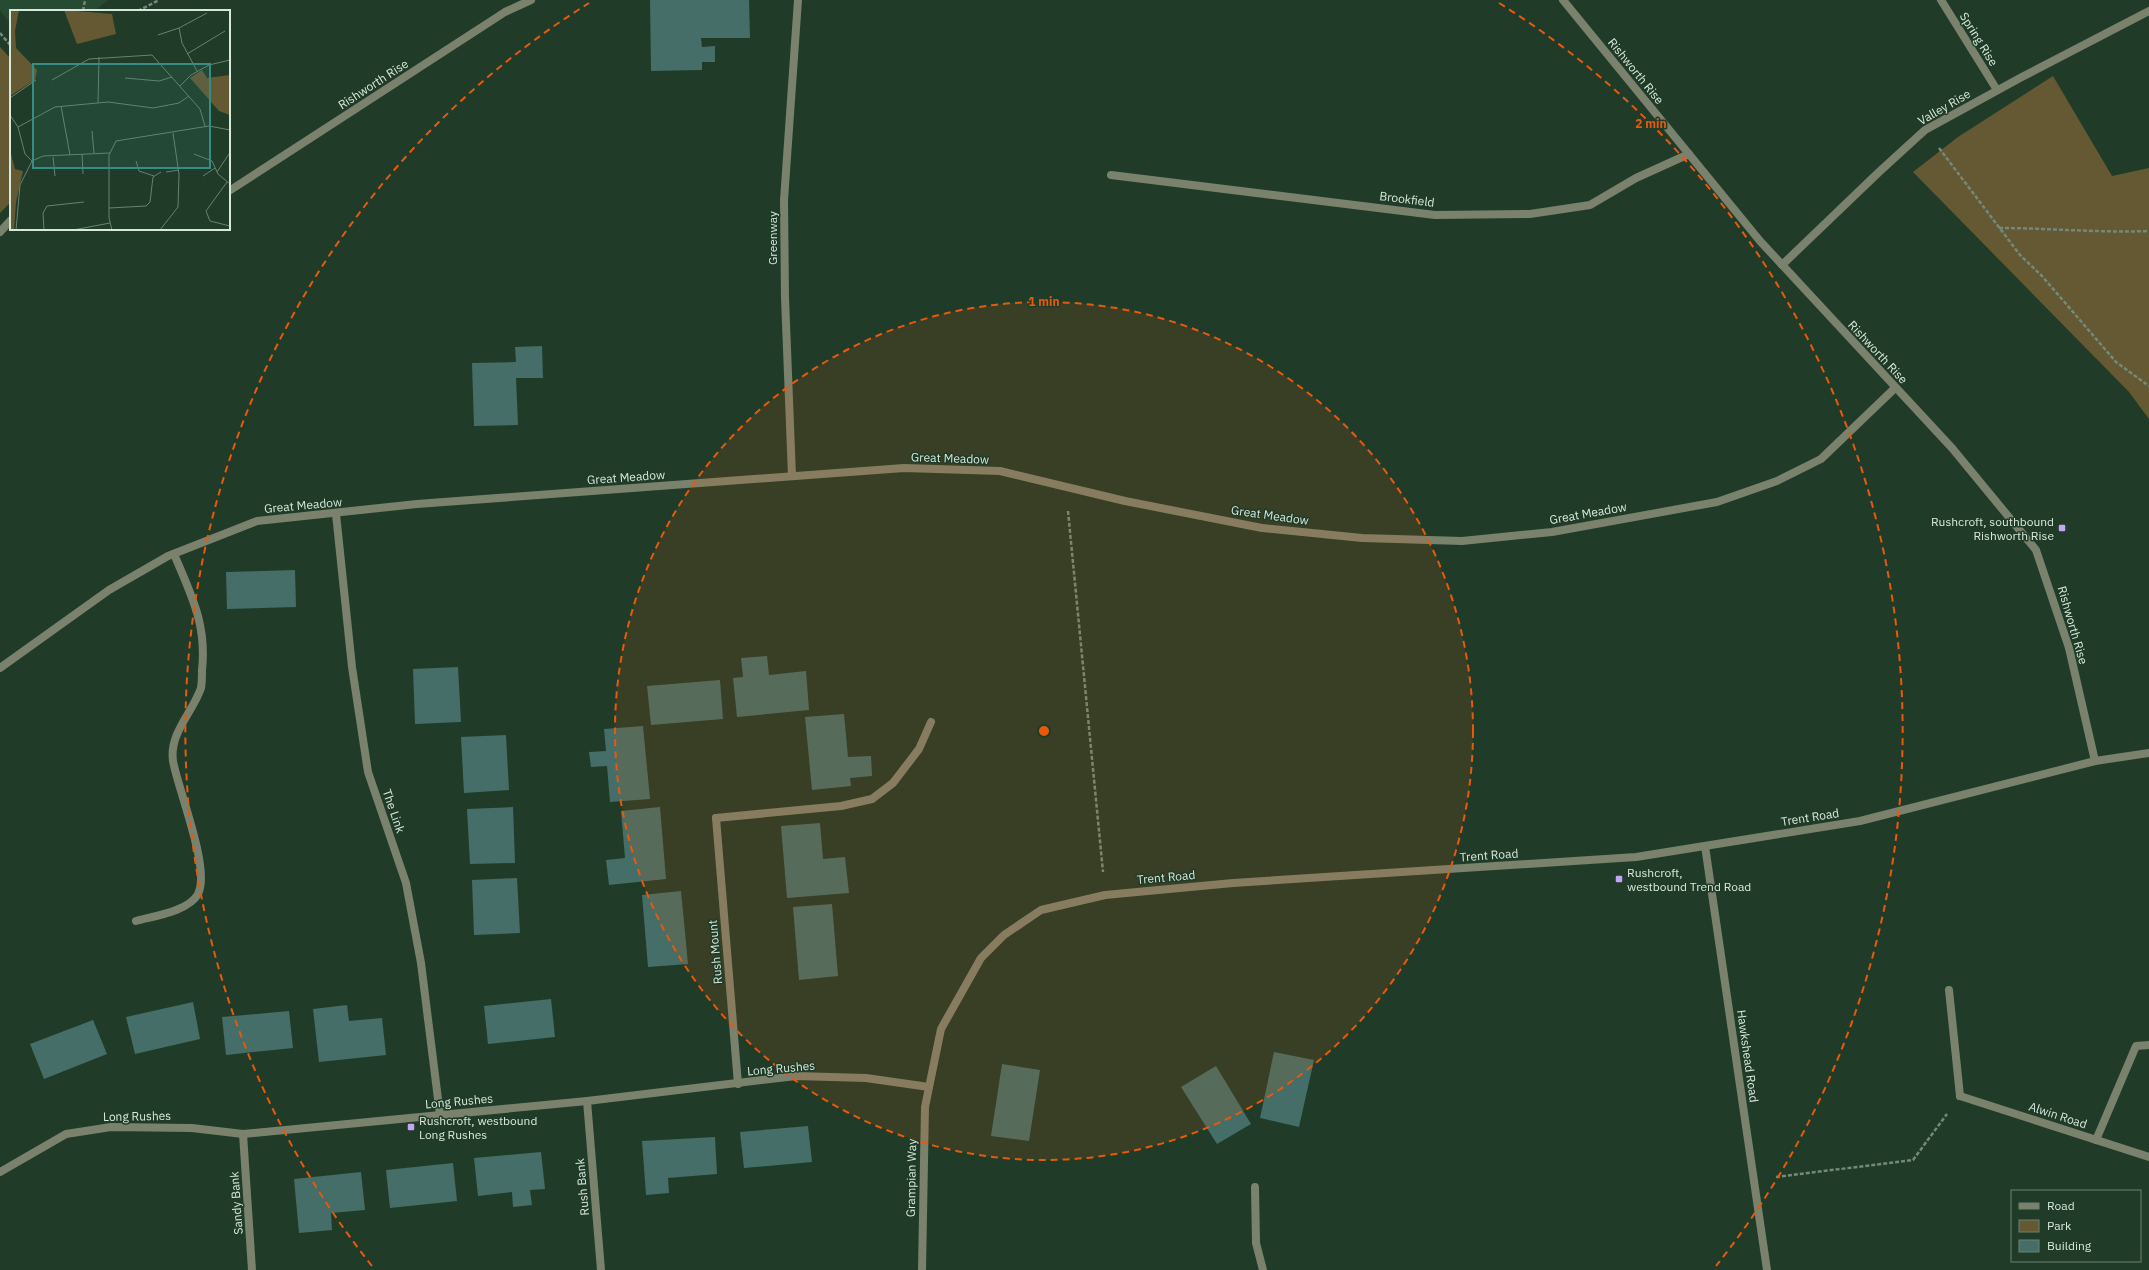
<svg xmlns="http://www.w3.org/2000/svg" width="2149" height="1270" font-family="'IBM Plex Sans',sans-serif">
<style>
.built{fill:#274a32}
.green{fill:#655933}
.building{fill:#446e67}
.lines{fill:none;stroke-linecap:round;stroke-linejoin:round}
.path{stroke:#738979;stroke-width:2.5;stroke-dasharray:4 2;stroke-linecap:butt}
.lane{stroke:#7a816d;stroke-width:8}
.street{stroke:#7a816d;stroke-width:8}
.ring{fill:none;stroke:#e8590c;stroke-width:2;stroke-dasharray:7 5}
.poi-dot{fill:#c3a7f2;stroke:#203c28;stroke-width:1.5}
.labels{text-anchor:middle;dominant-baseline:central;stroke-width:3;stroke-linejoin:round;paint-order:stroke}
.street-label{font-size:12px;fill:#d8e8db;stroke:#203c28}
.poi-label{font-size:12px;fill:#d8e8db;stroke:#203c28;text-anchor:start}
.inset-road{fill:none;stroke:#6a8170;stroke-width:1}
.view{fill:#378d84;fill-opacity:0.15;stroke:#378d84;stroke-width:2}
.inset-edge{fill:none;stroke:#d8e8db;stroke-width:2}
.centre{fill:#e8590c;stroke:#203c28;stroke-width:2}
.ring-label{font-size:12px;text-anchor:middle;font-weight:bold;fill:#e8590c;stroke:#203c28;stroke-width:3;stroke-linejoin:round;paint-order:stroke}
</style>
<rect width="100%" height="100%" fill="#203c28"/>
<!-- built -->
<polygon class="built" points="0,0 108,0 94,11 11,11 11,24 0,11"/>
<!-- green -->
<g class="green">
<polygon points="0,47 11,59 11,202 0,213"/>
<polygon points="2053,76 2112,176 2149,168 2149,419 2129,392 1913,172 1958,137"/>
</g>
<!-- building -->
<g class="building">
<polygon points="650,0 749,0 750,38 701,38 702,47 715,46 715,62 702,62 702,70 651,71"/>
<polygon points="542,346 543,378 516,378 518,425 474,426 472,363 516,362 515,347"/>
<polygon points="295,570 296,607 227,609 226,572"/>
<polygon points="767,656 769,675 806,671 809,710 737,717 733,678 743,677 741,658"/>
<polygon points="458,667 461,722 415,724 413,669"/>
<polygon points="720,680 723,719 651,725 647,686"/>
<polygon points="844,714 848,757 871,756 872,776 850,778 851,786 812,790 805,717"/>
<polygon points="643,726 650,799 610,802 607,766 591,767 589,752 606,751 604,729"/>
<polygon points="506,735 509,790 464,793 461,737"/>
<polygon points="513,807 515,863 470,864 467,809"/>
<polygon points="660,807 666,879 609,885 606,860 625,858 621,811"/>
<polygon points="820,823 823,859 845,857 849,893 787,898 781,826"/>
<polygon points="517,878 520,933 474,935 472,880"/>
<polygon points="681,891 688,964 648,967 642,895"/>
<polygon points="832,904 838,976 799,980 793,907"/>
<polygon points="551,999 555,1037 488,1044 484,1006"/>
<polygon points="193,1002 200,1039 135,1054 126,1017"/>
<polygon points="347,1005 349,1021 382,1018 386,1055 319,1062 313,1009"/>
<polygon points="289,1011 293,1048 226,1055 222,1017"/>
<polygon points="93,1020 107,1054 44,1079 30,1044"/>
<polygon points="1274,1052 1314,1060 1299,1127 1260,1118"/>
<polygon points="1002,1064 1040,1070 1029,1141 991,1136"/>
<polygon points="1216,1066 1251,1124 1217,1144 1181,1087"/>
<polygon points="808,1126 812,1162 744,1168 740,1132"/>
<polygon points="715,1137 717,1174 668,1178 669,1193 646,1195 642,1141"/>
<polygon points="541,1152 545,1189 530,1190 532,1205 513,1207 512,1192 478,1196 474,1158"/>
<polygon points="453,1163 457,1201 390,1208 386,1170"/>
<polygon points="361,1172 365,1210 331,1213 332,1230 299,1233 294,1179"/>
</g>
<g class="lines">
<!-- path -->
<g class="path">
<polyline points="83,11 85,0"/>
<polyline points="138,11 159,0"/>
<polyline points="0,33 11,46"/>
<polyline points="1939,148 2020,255 2042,276 2116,362 2149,386"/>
<path d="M1999 228C2049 228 2099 233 2149 231"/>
<polyline points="1068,511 1103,872"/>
<polyline points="1776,1177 1913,1160 1947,1114"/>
</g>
<!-- lane -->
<g class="lane">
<polyline points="716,818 841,806 872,799 893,783 919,749 931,722"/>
<path d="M136 921C154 916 189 911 198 894 211 869 178 790 173 761 169 733 193 712 201 688 202 683 202 676 202 670 207 624 191 595 174 554"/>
<polyline points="1949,990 1960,1096"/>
<polyline points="2096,1140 2136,1046 2149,1045"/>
</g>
<!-- street -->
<g class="street">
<polyline points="1563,0 1760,241 1952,448 2036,550 2069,648 2095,761"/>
<polyline points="1941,0 1997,90"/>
<polyline points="1111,175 1435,215 1530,214 1590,205 1636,178 1689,154"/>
<polyline points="229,191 505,12 531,0"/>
<polyline points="0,232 11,220"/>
<polyline points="1782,265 1879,172 1925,130 2020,78 2149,11"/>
<polyline points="792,476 785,298 784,200 798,0"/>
<polyline points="336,514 352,667 368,772 406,883 421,963 440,1115"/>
<polyline points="0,668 109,590 168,556 257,521 417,504 904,468 1000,471 1125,501 1262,528 1362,538 1462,541 1552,532 1717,502 1777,481 1821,459 1895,388"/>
<polyline points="716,818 738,1084"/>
<polyline points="1705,846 1767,1270"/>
<polyline points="1960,1096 2149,1157"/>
<polyline points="587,1101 601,1270"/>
<polyline points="243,1134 252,1270"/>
<polyline points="0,1172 66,1134 111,1127 192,1128 243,1134 587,1101 796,1076 866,1078 929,1087"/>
<polyline points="1255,1187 1256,1243 1263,1270"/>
<polyline points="922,1270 925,1107 941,1029 981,958 1004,935 1041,910 1105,895 1233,883 1636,857 1860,821 2095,761 2149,753"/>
</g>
</g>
<!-- distance rings -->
<circle cx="1044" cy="731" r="429" fill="#e8590c" fill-opacity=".12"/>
<g class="ring">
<circle cx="1044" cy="731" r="429"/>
<path d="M372 1266A859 859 0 0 1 589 3M1499 3A859 859 0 0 1 1716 1266"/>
</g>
<!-- markers -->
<g class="poi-dot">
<rect x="2058" y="524" width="8" height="8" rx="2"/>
<rect x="1615" y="875" width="8" height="8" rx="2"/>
<rect x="407" y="1123" width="8" height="8" rx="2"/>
</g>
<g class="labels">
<!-- street labels -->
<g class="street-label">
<text transform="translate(1979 39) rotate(58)">Spring Rise</text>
<text transform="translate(1636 71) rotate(51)">Rishworth Rise</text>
<text transform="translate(373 84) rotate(-33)">Rishworth Rise</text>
<text transform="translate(1944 107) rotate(-30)">Valley Rise</text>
<text transform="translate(1407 199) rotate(7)">Brookfield</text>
<text transform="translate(772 238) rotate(-90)">Greenway</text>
<text transform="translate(1878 352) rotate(47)">Rishworth Rise</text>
<text transform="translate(950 458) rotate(2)">Great Meadow</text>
<text transform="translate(626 477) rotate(-4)">Great Meadow</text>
<text transform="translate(303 505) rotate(-5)">Great Meadow</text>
<text transform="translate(1588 513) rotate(-10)">Great Meadow</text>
<text transform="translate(1270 515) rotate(8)">Great Meadow</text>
<text transform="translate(2073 625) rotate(74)">Rishworth Rise</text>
<text transform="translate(394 811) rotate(71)">The Link</text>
<text transform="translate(1810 817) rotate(-9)">Trent Road</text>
<text transform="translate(1489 855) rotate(-4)">Trent Road</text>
<text transform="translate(1166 877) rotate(-5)">Trent Road</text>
<text transform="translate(715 952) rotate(-95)">Rush Mount</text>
<text transform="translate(1748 1056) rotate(82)">Hawkshead Road</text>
<text transform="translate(781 1068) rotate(-5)">Long Rushes</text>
<text transform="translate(459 1101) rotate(-5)">Long Rushes</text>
<text transform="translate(2058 1115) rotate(18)">Alwin Road</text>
<text transform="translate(137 1116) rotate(-1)">Long Rushes</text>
<text transform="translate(911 1178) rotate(-89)">Grampian Way</text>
<text transform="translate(582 1187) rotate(-95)">Rush Bank</text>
<text transform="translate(236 1203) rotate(-94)">Sandy Bank</text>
</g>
<!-- poi labels -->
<g class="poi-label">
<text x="2054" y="521" text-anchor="end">Rushcroft, southbound<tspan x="2054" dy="14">Rishworth Rise</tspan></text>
<text x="1627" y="872">Rushcroft,<tspan x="1627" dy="14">westbound Trend Road</tspan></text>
<text x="419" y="1120">Rushcroft, westbound<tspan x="419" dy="14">Long Rushes</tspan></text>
</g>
</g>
<!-- overview -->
<g transform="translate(10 10)">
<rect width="220" height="220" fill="#203c28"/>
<path d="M0 0H9L5 21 6 38 27 60 25 70 0 86ZM54 0 102 4 106 24 67 34ZM192 60 197 68 220 65V105L209 101 180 68ZM0 140 5 159 13 161 6 192 4 220H0Z" fill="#655933"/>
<path class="inset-road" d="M169 18 172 33 187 61M148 25 169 18 197 3M177 44 215 21M115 68 149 71 162 67M42 70 79 49 142 45 190 99 195 116M170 76 181 65 199 55 220 50M0 88 26 70M88 93 89 47M51 96 60 145M0 105 8 117 15 144 22 151M8 117 45 97 98 92 143 98 169 93 179 86M82 121 84 143M72 144 73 164M184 144 202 151 208 164 220 174M43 147 45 166M126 151 129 161 144 166M156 162 169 160M207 162 219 144M193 166 205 158M217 172 196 201 200 211 220 216M99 198 136 196 140 192 143 167 151 162M6 220 10 175 22 151 33 146 100 143M34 220 33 203 37 196 74 192M63 220 100 213M102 220 99 208V145L106 131 199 116 220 120M150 220 168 197 169 164 163 123"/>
<path class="view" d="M23 54H200V158H23Z"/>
<rect width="220" height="220" class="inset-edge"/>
</g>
<circle cx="1044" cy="731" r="6" class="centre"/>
<g class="ring-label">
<text x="1651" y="128">2 min</text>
<text x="1044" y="306">1 min</text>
</g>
<!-- legend -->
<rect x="2011" y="1190" width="130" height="72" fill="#203c28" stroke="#6a8170"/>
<rect x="2019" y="1203" width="20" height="6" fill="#7a816d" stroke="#6a8170"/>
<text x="2047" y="1210" font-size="12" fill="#d8e8db">Road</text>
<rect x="2019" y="1220" width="20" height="12" fill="#655933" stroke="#6a8170"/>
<text x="2047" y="1230" font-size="12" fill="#d8e8db">Park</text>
<rect x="2019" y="1240" width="20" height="12" fill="#446e67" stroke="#6a8170"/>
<text x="2047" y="1250" font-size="12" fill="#d8e8db">Building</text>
</svg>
